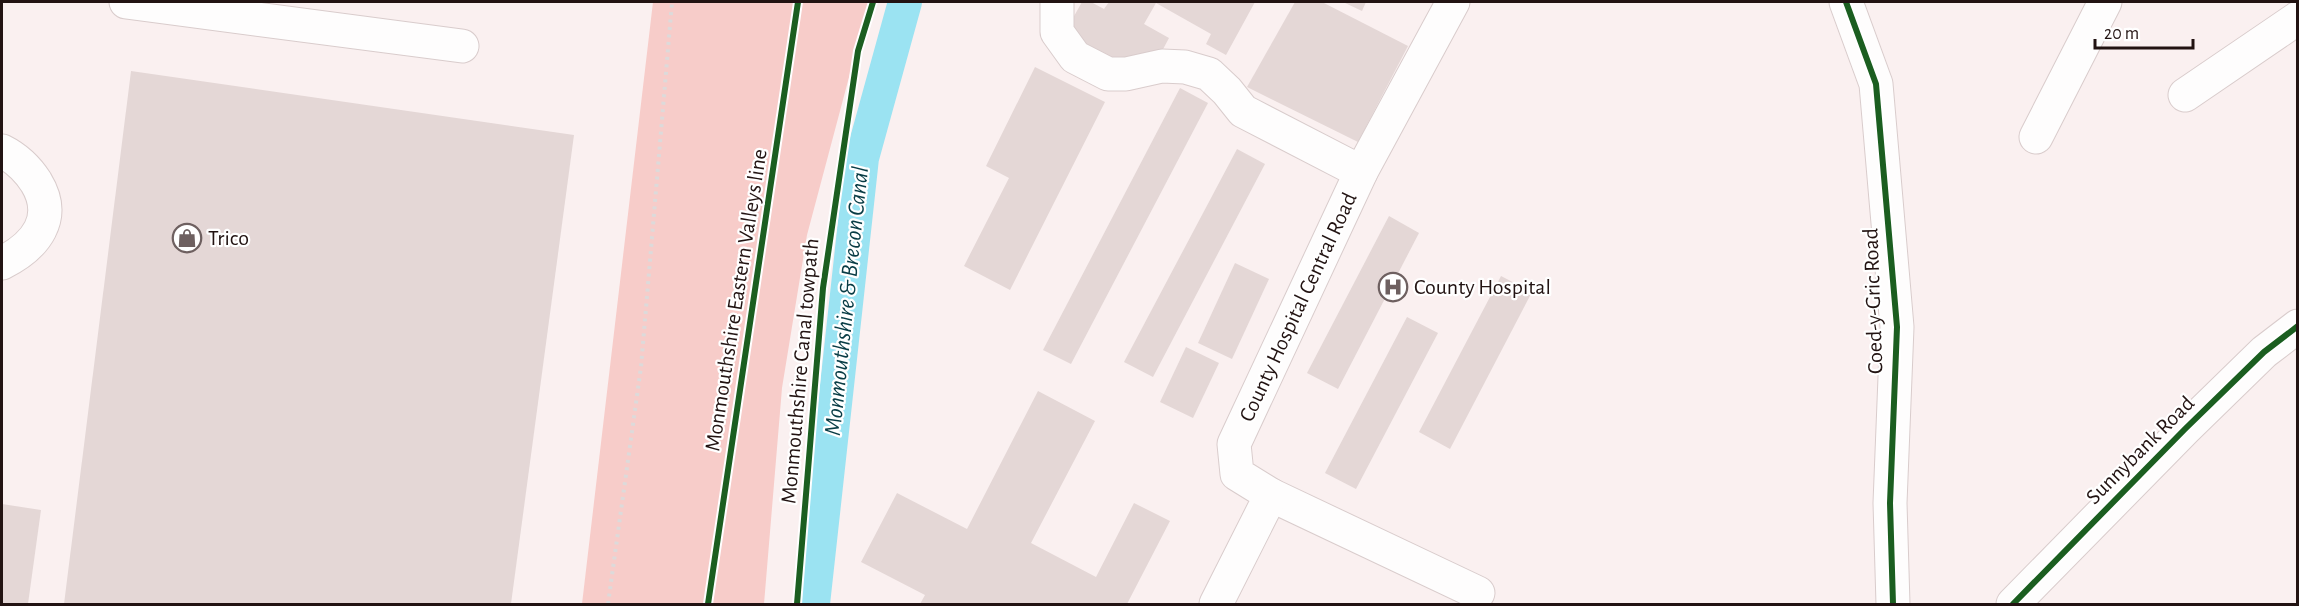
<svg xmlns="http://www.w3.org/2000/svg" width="2299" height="606" font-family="'Alegreya Sans',sans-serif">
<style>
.forest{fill:#f7ccc9}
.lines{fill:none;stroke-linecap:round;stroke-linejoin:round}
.canal{stroke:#9be3f2;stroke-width:34}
.building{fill:#e4d7d6}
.minor-casing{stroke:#d9cccc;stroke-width:35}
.path{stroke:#dddada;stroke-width:4;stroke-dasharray:3 4.5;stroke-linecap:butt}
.minor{stroke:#fefdfd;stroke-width:33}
.cycleway-casing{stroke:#fff;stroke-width:10}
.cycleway{stroke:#1b5e20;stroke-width:6}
.labels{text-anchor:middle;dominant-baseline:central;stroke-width:4.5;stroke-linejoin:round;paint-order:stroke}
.poi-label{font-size:22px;fill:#221312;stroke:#fff;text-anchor:start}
.street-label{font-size:22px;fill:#221312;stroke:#fff}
.water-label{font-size:24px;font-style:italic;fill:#083c45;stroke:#fff}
</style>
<rect width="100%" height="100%" fill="#faf0f0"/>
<!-- forest -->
<polygon class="forest" points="653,2 869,2 807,235 782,388 764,604 582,604"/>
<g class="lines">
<!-- canal -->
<polyline class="canal" points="813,604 862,158 905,2"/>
</g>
<!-- building -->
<g class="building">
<polygon points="1082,2 1091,2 1104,9 1109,2 1255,2 1226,55 1206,44 1211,34 1156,3 1144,24 1169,38 1161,53 1120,66 1076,42 1069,25"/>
<polygon points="1295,2 1322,2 1408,46 1358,142 1247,87"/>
<polygon points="1343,2 1366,2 1362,11"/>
<polygon points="1035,67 1105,102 1010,290 964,266 1009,178 986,166"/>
<polygon points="131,71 574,135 511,604 64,604"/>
<polygon points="1180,88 1208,103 1071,364 1043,350"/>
<polygon points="1237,149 1265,164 1153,377 1124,362"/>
<polygon points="1389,216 1419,233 1338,389 1307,373"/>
<polygon points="1235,263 1269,279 1232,359 1198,343"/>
<polygon points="1501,276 1532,292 1450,449 1419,432"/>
<polygon points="1407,317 1438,333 1356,489 1325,473"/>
<polygon points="1186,347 1219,363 1193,418 1160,402"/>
<polygon points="1038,391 1095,421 1031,543 1096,577 1134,503 1170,521 1127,604 920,604 925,595 861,562 897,493 967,529"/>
<polygon points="2,504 41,510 28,604 2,604"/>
</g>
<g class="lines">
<!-- minor casing -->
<g class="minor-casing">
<g id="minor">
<polyline points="126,2 462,46"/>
<polyline points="1057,2 1057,32 1075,57 1108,74 1126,74 1162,66 1185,67 1209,74 1227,91 1243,111 1361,172"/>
<polyline points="1846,2 1876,84 1897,327 1890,503 1893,604"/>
<polyline points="2185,95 2298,18"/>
<polyline points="2036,137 2105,2"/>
<path d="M2 151C16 158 27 168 36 182 58 218 36 246 2 263"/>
<polyline points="1271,495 1478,593"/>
<polyline points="1216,604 1271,495 1237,474 1234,444 1361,172 1453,2"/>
<polyline points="2013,604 2185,429 2264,352 2298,326"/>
</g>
</g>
<!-- path -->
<polyline class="path" points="608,604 641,367 672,2"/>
<!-- minor -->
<use href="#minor" class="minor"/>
<!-- cycleway casing -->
<g class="cycleway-casing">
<g id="cycleway">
<polyline points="1846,2 1876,84 1897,327 1890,503 1893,604"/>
<polyline points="708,604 798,2"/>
<polyline points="797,604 823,288 858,51 873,2"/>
<polyline points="2013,604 2185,429 2264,352 2298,326"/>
</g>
</g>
<!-- cycleway -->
<use href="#cycleway" class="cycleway"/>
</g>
<!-- icons -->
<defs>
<g id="shop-ring" transform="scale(1.5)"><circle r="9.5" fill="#fff" stroke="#6e6060" stroke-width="1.5"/><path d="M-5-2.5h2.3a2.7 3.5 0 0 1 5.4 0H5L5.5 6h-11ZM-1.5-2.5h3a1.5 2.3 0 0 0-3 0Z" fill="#6e6060"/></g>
<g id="hospital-ring" transform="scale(1.5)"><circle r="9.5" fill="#fff" stroke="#6e6060" stroke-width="1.5"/><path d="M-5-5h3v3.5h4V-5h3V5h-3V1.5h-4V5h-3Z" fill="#6e6060"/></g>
</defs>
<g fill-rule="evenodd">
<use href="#shop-ring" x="187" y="238"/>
<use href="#hospital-ring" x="1393" y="287"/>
</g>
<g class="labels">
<!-- poi labels -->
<g class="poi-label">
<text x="208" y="238">Trico</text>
<text x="1414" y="287">County Hospital</text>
</g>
<!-- street labels -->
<g class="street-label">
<text transform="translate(736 300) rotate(-81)">Monmouthshire Eastern Valleys line</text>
<text transform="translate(1873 301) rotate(-92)">Coed-y-Gric Road</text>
<text transform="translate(1298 307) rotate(-65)">County Hospital Central Road</text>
<text transform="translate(800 371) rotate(-85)">Monmouthshire Canal towpath</text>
<text transform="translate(2140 450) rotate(-45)">Sunnybank Road</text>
</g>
<!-- water labels -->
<g class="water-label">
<text transform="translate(847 301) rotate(-84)">Monmouthshire &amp; Brecon Canal</text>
</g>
</g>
<!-- border -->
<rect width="2299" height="606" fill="none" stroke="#221312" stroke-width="6"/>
<!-- scale -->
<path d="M2095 39v9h98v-9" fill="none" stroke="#221312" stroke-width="3"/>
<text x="2104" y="39" font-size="18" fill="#221312" stroke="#ffffff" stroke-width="4.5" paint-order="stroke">20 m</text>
</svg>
